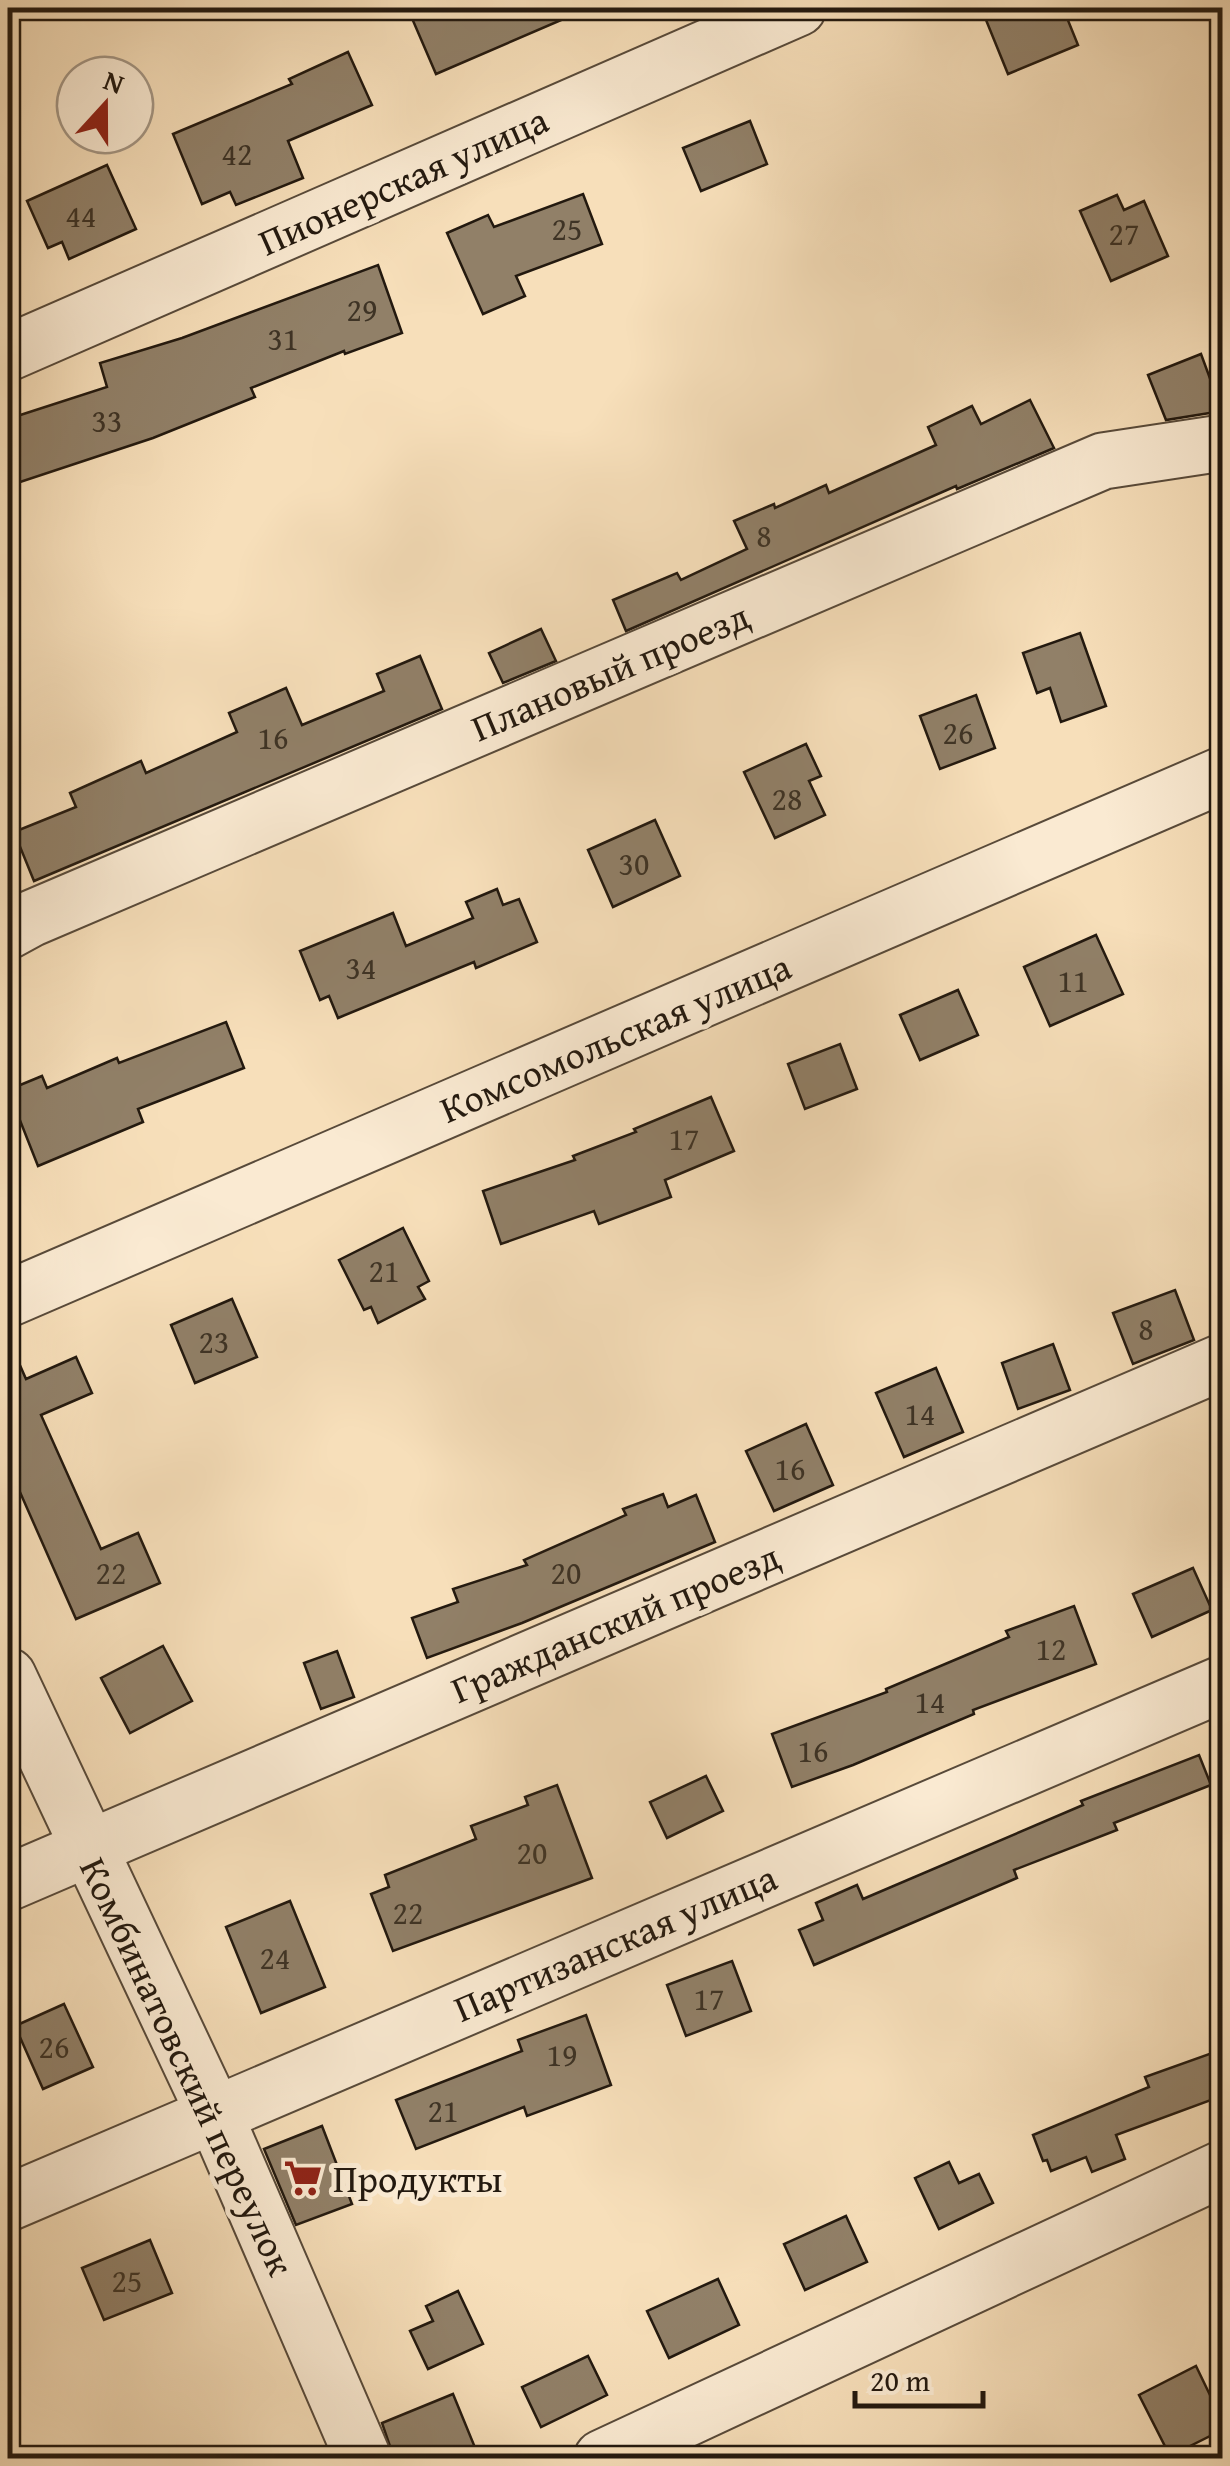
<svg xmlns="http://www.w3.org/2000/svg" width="1230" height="2466" font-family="'Gentium Book Plus',serif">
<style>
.building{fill:#918068;stroke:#23190f;stroke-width:2.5}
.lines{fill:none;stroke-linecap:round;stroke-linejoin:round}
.minor-casing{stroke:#584a3a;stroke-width:59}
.minor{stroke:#faead2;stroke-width:55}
.labels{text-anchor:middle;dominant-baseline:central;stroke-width:10;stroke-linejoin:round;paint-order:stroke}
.number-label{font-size:32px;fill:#3e3325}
.street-label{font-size:38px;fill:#23190f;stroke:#faead2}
.poi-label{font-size:38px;fill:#23190f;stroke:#faead2;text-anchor:start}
</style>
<rect width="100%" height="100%" fill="#f7dfba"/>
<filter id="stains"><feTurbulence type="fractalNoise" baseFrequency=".002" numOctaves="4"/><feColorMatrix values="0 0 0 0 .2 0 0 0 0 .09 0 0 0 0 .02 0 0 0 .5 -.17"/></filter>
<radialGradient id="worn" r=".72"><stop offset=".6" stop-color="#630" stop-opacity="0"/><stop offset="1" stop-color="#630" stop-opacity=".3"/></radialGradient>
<!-- building -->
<g class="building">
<polygon points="431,8 589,8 436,74 411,16"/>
<polygon points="1003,8 1063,8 1078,45 1008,74 984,15"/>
<polygon points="348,52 372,105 288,141 303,178 236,205 230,192 202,204 173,134 292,84 289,79"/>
<polygon points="750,121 767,164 701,191 683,148"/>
<polygon points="107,165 136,229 69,259 62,242 48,248 27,201"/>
<polygon points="583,194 602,244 516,276 525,296 483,314 447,233 488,215 494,227"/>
<polygon points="1117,195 1124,210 1144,201 1168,256 1111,281 1080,211"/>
<polygon points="378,265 402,333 345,354 344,351 251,388 255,397 153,438 8,486 8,419 107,387 100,363 182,338"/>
<polygon points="1201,354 1222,411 1166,420 1148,375"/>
<polygon points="1030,400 1054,448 957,489 956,486 626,631 613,600 677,573 681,580 747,549 734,521 774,504 775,508 826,485 829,493 936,445 928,427 972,406 981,424"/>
<polygon points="541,629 556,661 503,683 489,653"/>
<polygon points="1080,633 1106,706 1061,722 1050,688 1037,693 1023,653"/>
<polygon points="420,656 442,709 34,881 14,832 76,807 70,793 141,761 146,773 237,732 229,713 286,688 302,725 384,691 377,674"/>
<polygon points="976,695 995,748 940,769 920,716"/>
<polygon points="806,744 821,776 809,781 825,815 775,838 744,772"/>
<polygon points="655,820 680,876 613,907 588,850"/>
<polygon points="497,889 503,905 519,899 537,942 476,968 474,962 338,1018 329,996 320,1000 300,951 393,913 406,946 473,918 466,902"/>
<polygon points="1096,935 1123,994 1050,1026 1024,967"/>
<polygon points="958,990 978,1035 920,1060 900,1015"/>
<polygon points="226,1022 244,1068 138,1109 143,1122 38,1166 8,1090 42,1076 47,1088 117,1058 119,1063"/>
<polygon points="840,1044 857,1089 805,1109 788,1064"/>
<polygon points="711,1097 734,1151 665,1180 671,1197 599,1224 594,1211 501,1244 483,1191 575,1160 573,1156 636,1132 634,1129"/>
<polygon points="403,1228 429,1281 418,1287 425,1299 378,1323 371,1307 364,1310 339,1260"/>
<polygon points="1175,1290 1194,1340 1133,1364 1113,1313"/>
<polygon points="232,1299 257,1357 195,1383 171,1325"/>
<polygon points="8,1338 26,1379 76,1357 92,1393 41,1415 101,1549 138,1533 160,1583 76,1619 8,1465"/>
<polygon points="1053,1344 1070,1390 1018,1409 1002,1363"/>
<polygon points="936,1368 963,1432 904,1457 876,1393"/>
<polygon points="806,1424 833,1485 774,1511 746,1451"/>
<polygon points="663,1494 668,1507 696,1495 715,1542 522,1623 427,1658 412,1618 458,1602 453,1589 527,1565 524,1560 626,1515 623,1509"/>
<polygon points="1193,1568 1212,1610 1152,1637 1133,1594"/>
<polygon points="1074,1606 1096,1664 973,1710 974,1714 853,1765 792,1787 772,1734 887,1692 886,1689 1009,1637 1006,1631"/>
<polygon points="163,1646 192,1701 130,1733 101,1678"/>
<polygon points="337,1651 354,1697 321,1709 304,1663"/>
<polygon points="1199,1755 1211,1785 1114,1823 1117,1830 1014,1870 1017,1878 814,1965 799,1930 823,1920 816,1903 857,1885 863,1899 1083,1805 1081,1801"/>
<polygon points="706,1776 723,1811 667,1838 650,1802"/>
<polygon points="557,1785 592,1878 393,1951 371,1894 389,1887 385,1875 476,1839 471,1826 528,1805 525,1797"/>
<polygon points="290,1901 325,1987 261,2013 226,1927"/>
<polygon points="732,1961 751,2011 686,2036 667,1985"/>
<polygon points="64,2004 93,2067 43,2089 15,2026"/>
<polygon points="586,2015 611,2085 527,2116 524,2107 416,2149 396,2100 522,2051 518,2040"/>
<polygon points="1212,2053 1222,2083 1222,2096 1116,2135 1125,2159 1092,2172 1086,2157 1051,2171 1047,2160 1043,2161 1033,2135 1149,2087 1145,2077"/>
<polygon points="322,2126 352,2204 296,2225 264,2149"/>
<polygon points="949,2162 959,2183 979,2174 993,2203 939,2229 915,2178"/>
<polygon points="846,2216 867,2262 805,2290 784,2244"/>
<polygon points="150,2240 172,2293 104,2320 82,2268"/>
<polygon points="718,2279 739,2325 669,2358 647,2311"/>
<polygon points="458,2291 483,2344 428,2369 410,2331 433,2321 426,2306"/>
<polygon points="588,2356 607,2395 541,2427 522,2387"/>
<polygon points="1196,2366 1222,2420 1222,2430 1170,2456 1139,2395"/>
<polygon points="453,2394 476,2450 456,2458 394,2458 382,2423"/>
</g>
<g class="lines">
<!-- minor casing -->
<g class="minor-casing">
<g id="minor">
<polyline points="8,353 798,8"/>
<polyline points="8,931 30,919 1103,461 1222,443"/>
<polyline points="8,1299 1222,775"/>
<polyline points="8,1676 214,2113 363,2458"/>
<polyline points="8,1883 1222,1362"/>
<polyline points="8,2203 1222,1684"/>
<polyline points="602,2458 1222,2169"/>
</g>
</g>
<!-- minor -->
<use href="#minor" class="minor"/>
</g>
<!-- icons -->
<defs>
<g id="supermarket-bare" transform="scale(3)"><path d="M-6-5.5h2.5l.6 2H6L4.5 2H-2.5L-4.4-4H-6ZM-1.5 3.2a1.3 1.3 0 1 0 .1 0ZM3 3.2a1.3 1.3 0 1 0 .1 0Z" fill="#8f2418" stroke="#faead2" stroke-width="2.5" paint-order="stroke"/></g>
</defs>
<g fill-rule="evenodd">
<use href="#supermarket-bare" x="303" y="2178"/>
</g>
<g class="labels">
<!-- number labels -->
<g class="number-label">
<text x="237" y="153">42</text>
<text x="81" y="215">44</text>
<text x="567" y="228">25</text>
<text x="1124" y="233">27</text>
<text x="362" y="309">29</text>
<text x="283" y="338">31</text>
<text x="107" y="420">33</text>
<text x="764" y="535">8</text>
<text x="958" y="732">26</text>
<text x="273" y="737">16</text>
<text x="787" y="798">28</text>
<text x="634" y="863">30</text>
<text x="361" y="967">34</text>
<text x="1073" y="980">11</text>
<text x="684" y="1138">17</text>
<text x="384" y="1270">21</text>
<text x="1146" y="1328">8</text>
<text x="214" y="1341">23</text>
<text x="920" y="1413">14</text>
<text x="790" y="1468">16</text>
<text x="111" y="1572">22</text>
<text x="566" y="1572">20</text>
<text x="1051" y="1648">12</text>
<text x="930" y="1701">14</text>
<text x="813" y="1750">16</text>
<text x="532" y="1852">20</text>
<text x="408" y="1912">22</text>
<text x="275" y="1957">24</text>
<text x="709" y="1998">17</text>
<text x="54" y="2046">26</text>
<text x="562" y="2054">19</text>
<text x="443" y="2110">21</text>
<text x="127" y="2280">25</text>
</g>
<!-- street labels -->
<g class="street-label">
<text transform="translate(403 180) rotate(-24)">Пионерская улица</text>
<text transform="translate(610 671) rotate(-23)">Плановый проезд</text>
<text transform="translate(615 1037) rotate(-23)">Комсомольская улица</text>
<text transform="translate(615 1622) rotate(-23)">Гражданский проезд</text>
<text transform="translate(615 1942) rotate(-23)">Партизанская улица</text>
<text transform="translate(188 2066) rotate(65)">Комбинатовский переулок</text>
</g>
<!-- poi labels -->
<g class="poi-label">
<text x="333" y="2178">Продукты</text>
</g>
</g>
<!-- margin -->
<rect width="1230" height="2466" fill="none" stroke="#f7dfba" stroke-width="40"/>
<rect x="10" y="10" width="1210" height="2446" fill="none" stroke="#23190f" stroke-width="5"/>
<rect x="20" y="20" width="1190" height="2426" fill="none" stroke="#23190f" stroke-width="2.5"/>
<!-- north arrow -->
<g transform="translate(105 105) rotate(21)"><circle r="48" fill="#faead2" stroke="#a49684" stroke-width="2.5"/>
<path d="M0-8L18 38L0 25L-18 38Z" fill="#8f2418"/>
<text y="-15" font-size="28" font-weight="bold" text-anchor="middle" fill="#23190f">N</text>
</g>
<!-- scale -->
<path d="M855 2391v15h128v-15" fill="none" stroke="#23190f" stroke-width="5"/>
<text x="870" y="2391" font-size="30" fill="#23190f" stroke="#faead2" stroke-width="8" paint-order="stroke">20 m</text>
<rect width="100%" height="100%" filter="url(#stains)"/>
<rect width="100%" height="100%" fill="url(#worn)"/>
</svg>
